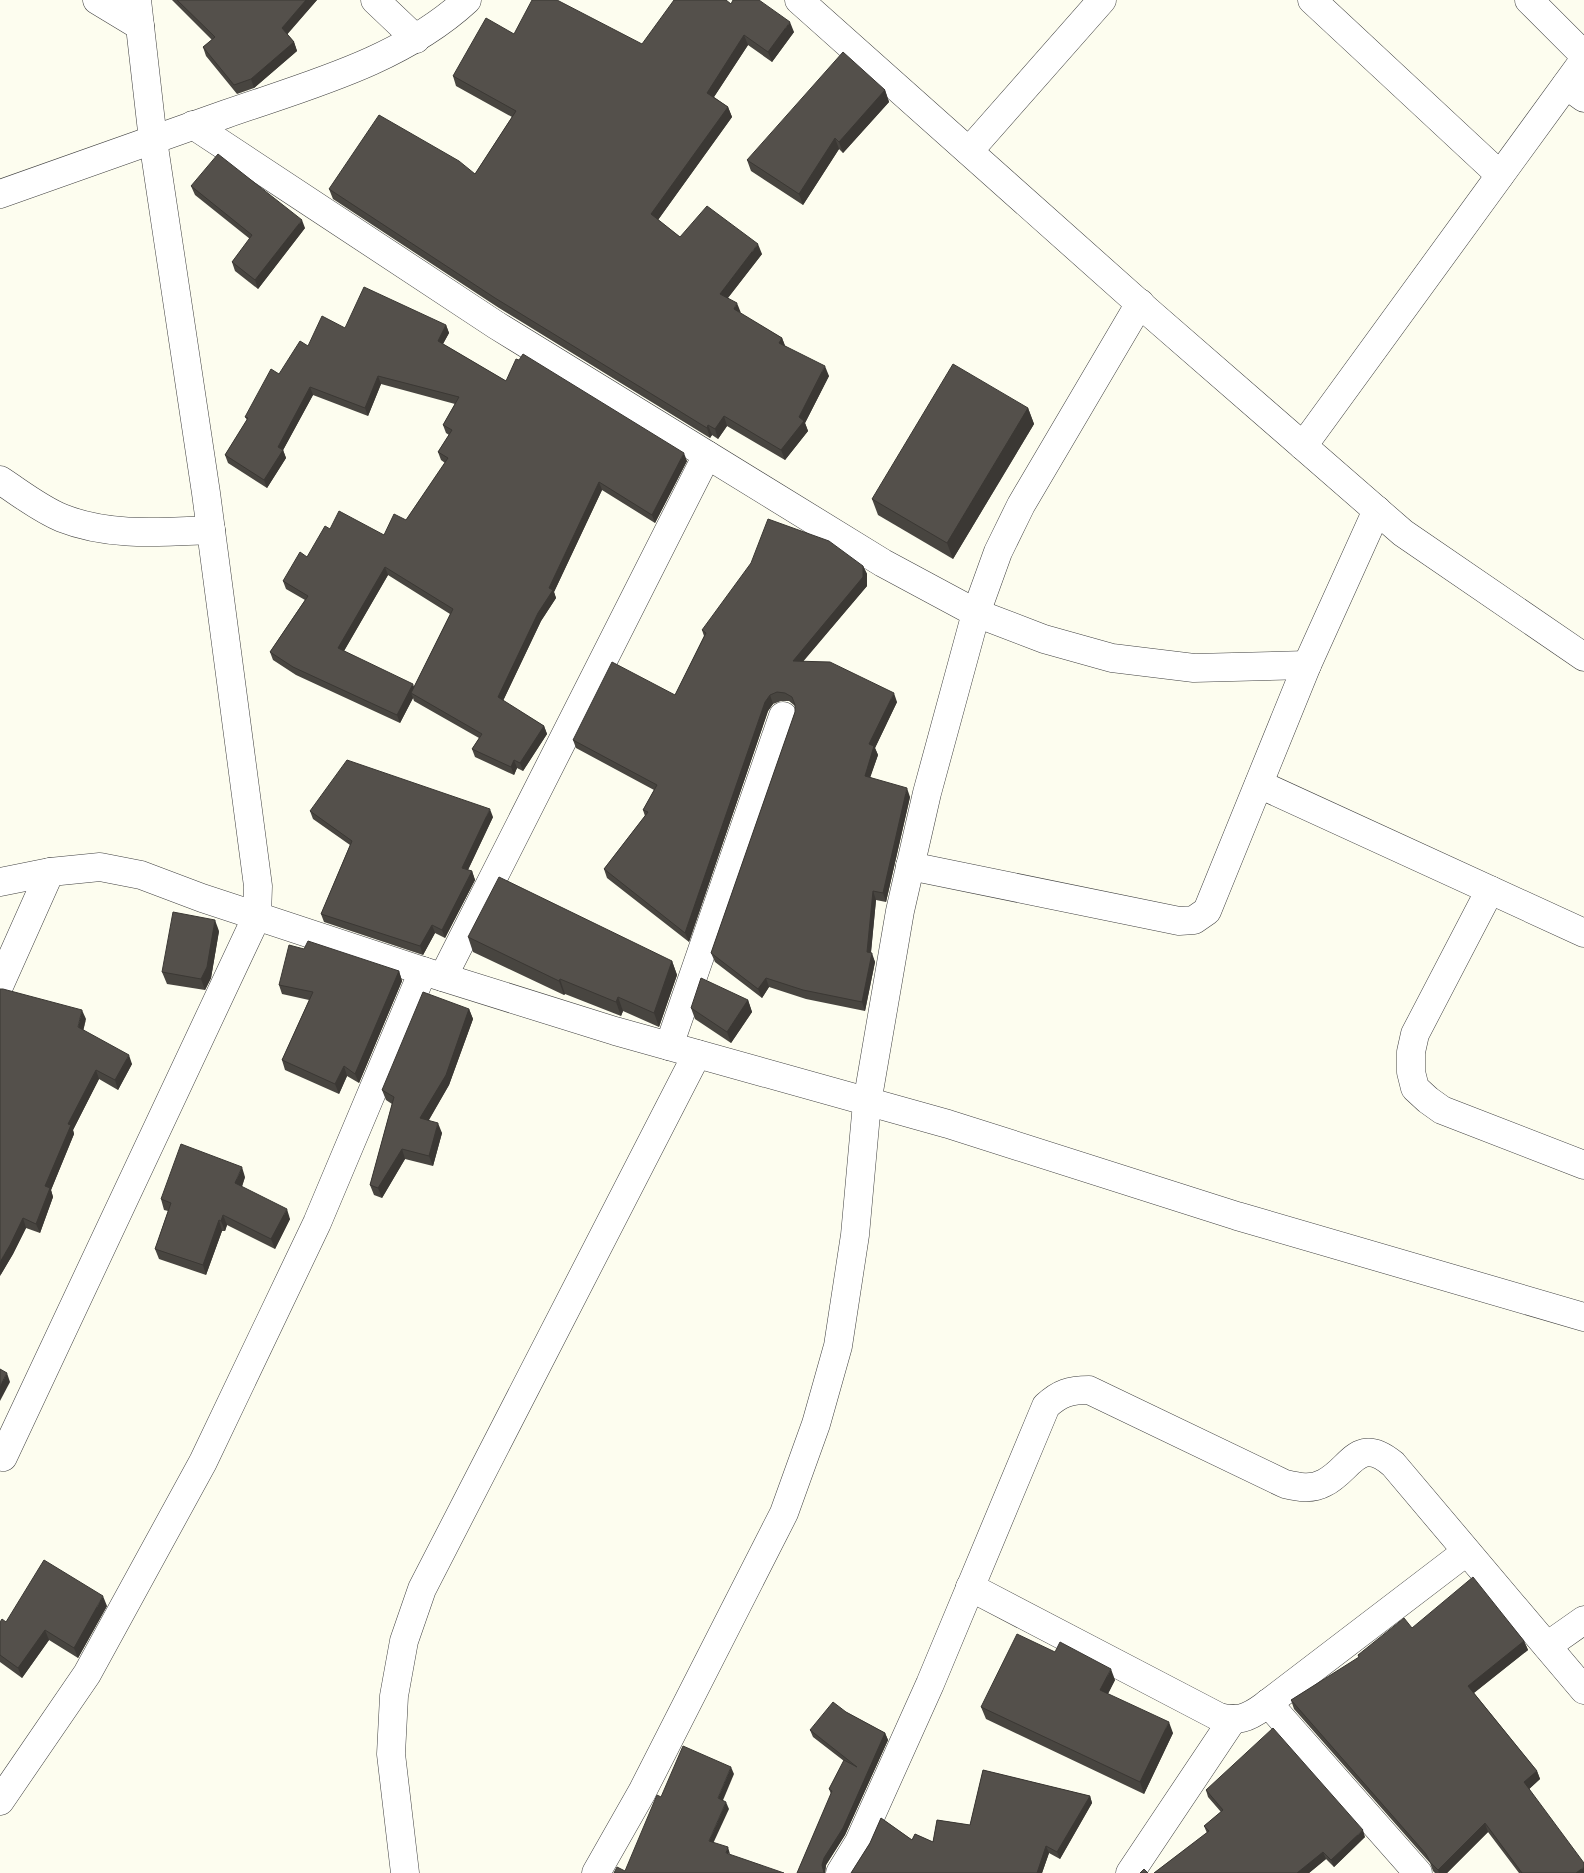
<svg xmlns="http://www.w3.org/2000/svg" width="1584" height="1873" font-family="Literata,serif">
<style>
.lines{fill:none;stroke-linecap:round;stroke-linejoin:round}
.minor-casing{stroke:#404040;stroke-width:29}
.minor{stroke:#fff;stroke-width:28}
.wall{fill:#484540;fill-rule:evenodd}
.shaded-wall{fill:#3b3834}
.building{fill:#54504b;stroke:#3b3834}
</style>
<rect width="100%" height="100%" fill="#fdfdef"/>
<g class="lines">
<!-- minor casing -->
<g class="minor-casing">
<g id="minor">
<polyline points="97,0 140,26"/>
<polyline points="375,0 416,39"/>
<polyline points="799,0 1149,312 1403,533 1584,657"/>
<polyline points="1312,0 1500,175"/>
<polyline points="1529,0 1584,55"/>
<polyline points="1566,85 1584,98"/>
<polyline points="193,125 496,325 883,563 976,613 1044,639 1112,658 1194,668 1307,665"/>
<polyline points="969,151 1102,0"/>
<path d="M0 194C75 168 150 141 226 114 309 85 401 61 467 0"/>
<polyline points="1303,446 1584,60"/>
<path d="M0 480C20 493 40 509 62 518 110 537 161 532 211 530"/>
<polyline points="1259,784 1584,933"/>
<polyline points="910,866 1179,921 1194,920 1207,911 1307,665 1377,510"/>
<polyline points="0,882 50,872 100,867 141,875 202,898 423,971 615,1031 948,1124 1237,1216 1584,1317"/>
<polyline points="1490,890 1415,1034 1411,1052 1411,1072 1415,1088 1428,1100 1442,1110 1584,1165"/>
<polyline points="443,977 707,455"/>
<polyline points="0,984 50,872"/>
<polyline points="669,1046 783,716"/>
<polyline points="3,1457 257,916 258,886 206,493 153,140 137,0"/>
<path d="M970 1587 1219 1717C1237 1722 1248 1718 1263 1707L1466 1552"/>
<polyline points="1547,1646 1584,1620"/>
<polyline points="1268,1703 1418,1873"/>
<polyline points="0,1801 87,1674 203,1462 317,1223 423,971"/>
<polyline points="405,1873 391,1754 394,1696 404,1641 422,1589 697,1054"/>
<polyline points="596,1873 642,1792 784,1513 816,1424 838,1346 855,1235 867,1103 900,911 927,793 976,613 998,552 1021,505 1140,303"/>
<path d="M840 1873 859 1842 930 1684 1046 1406C1060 1393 1070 1390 1089 1390L1285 1484C1298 1487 1311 1490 1324 1483 1351 1470 1357 1434 1393 1464L1584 1690"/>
<polyline points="1130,1873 1233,1719"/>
</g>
</g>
<!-- minor -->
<use href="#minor" class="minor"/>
</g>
<!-- wall -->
<g class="wall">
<polygon points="172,0 317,0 287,34 294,42 297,51 254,88 237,94 206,56 203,47 212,40"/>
<polygon points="731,4 794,32 772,62 748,45 714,97 728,107 732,117 658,220 680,237 762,254 728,298 740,313 782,338 785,346 829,376 805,423 808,431 785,460 727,426 718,439 712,435 710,438 499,308 333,199 329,189 475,174 512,117 456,86 453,76 514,34 642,44"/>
<polygon points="885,90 889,102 843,153 839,149 803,205 751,171 747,160"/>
<polygon points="191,186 305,228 258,289 235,271 232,262 250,239 195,195"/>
<path d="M446 325 449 333 443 344 506 381 687 461 655 523 602 490 554 592 556 598 541 621 503 701 544 726 547 734 523 771 517 768 514 775 475 757 472 749 479 738 414 701 413 698 400 723 296 675 273 660 270 652 305 600 286 589 283 581 307 557 330 529 384 535 406 520 445 463 441 460 438 452 449 435 446 433 443 425 455 404 381 384 368 416 313 395 283 450 286 458 267 488 228 463 225 455 247 420 245 417 279 374 308 346 345 328ZM388 575 450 614 414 687 344 651Z"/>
<polygon points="1028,408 1034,424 953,559 878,515 872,499"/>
<polygon points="863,566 867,574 867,586 803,661 897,702 875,748 878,755 870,777 910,797 886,902 876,900 871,953 875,962 865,1011 806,999 769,987 762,998 715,962 711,953 795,712 795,706 789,701 781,701 773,704 768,711 689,942 607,878 604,869 645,816 643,810 654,790 576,748 573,740 675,695 704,636 702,630"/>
<polygon points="310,811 493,817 468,870 472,871 475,880 445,938 435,933 423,955 324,922 321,914 350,845 313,819"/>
<polygon points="219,931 211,978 205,990 167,984 162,972"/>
<polygon points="468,937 672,961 677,975 659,1027 623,1011 621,1016 565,994 564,995 473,952"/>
<polygon points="304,949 399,971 402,981 359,1083 347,1076 339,1094 285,1070 282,1060 309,1000 282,994 279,985"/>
<polygon points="748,1000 752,1012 731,1043 695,1019 691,1008"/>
<polygon points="469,1009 473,1019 449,1085 429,1120 442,1133 433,1166 405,1159 382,1198 374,1195 370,1185 392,1104 386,1100 382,1090"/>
<polygon points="86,1019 83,1030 132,1064 118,1090 99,1079 73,1130 74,1134 51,1190 53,1197 40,1233 26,1228 13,1254 0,1276"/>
<polygon points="245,1177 242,1187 290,1219 275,1249 227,1225 225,1231 222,1231 206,1275 159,1259 155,1249 168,1211 164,1210 161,1199"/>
<polygon points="107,1606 78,1658 49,1640 22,1678 0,1662 0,1622 6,1622"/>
<polygon points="1412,1628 1524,1641 1528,1650 1474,1693 1537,1771 1540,1779 1529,1789 1584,1873 1519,1873 1488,1832 1447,1873 1435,1873 1433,1871 1430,1863 1294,1709 1291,1700 1359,1658 1358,1655"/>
<polygon points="1055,1652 1115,1680 1108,1694 1173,1733 1144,1794 986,1719 981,1707"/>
<polygon points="846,1712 885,1733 888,1740 845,1835 826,1865 825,1873 797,1873 831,1794 829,1789 844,1761 813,1737 810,1730"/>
<polygon points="983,1770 1090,1796 1092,1803 1060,1859 1049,1853 1042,1873 851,1873 870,1843 881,1818 912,1840 915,1834 933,1842 937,1820 970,1825"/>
<polygon points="1206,1790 1365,1837 1334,1867 1326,1859 1309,1873 1154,1873 1207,1833 1204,1826 1221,1812 1208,1797"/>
</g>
<!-- shaded-wall -->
<g class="shaded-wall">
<polygon points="306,0 317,0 285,37 282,28"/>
<polygon points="790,22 794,32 772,62 768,52"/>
<polygon points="744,35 748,45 710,103 707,93"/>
<polygon points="294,42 297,51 254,88 251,79"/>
<polygon points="885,90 889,102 843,153 839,142"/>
<polygon points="728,107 732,117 655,224 651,214"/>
<polygon points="835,138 839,149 803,205 799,194"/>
<polygon points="302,220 305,228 258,289 255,280"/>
<polygon points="758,244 762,254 723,304 720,294"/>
<polygon points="737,303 741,313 734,309"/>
<polygon points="446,325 449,333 440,349 438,341"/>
<polygon points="782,338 786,348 779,343"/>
<polygon points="825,366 829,376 805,423 808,431 785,460 781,450 799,417"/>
<polygon points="378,376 381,384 368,416 365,408"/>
<polygon points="310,387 313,395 281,454 283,450 286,458 267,488 264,480 278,447"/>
<polygon points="1028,408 1034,424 953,559 947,543"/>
<polygon points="724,416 727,426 718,439 715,429"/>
<polygon points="708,425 712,435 710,438 707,428"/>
<polygon points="684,453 687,461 655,523 652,515"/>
<polygon points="599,482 602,490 554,592 556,598 541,621 501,705 498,697"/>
<polygon points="863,566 867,574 867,586 796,670 793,661"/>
<polygon points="385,567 388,575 341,656 338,648"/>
<polygon points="413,684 416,692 411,693 413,698 400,723 397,715"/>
<polygon points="894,693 897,702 875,748 878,755 868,784 865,776 869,744"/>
<polygon points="770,695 773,704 768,711 689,942 685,933 765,702"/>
<polygon points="544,726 547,734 523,771 520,763"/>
<polygon points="514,760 517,768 514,775 511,767"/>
<polygon points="907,788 910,797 886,902 883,893"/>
<polygon points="490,809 493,817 465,876 462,868"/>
<polygon points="472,871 475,880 445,938 442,930"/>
<polygon points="873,891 876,900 870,961 867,952"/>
<polygon points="215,920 219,931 211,978 205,990 201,979"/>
<polygon points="432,925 435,933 423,955 420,946"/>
<polygon points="872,953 875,962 865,1011 862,1002"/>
<polygon points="672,961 677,975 659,1027 654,1013"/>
<polygon points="399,971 402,981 359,1083 355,1074"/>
<polygon points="766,978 769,987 762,998 758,989"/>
<polygon points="560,979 565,994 564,995 559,981"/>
<polygon points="618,997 623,1011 621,1016 616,1002"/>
<polygon points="748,1000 752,1012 731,1043 727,1032"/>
<polygon points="469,1009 473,1019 449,1085 424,1128 420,1118"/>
<polygon points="82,1010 86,1019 82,1036 78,1027"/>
<polygon points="129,1055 132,1064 118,1090 115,1080"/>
<polygon points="344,1066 347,1076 339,1094 335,1084"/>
<polygon points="96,1070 99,1079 73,1130 74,1134 51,1190 53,1197 40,1233 36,1224 45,1186 68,1124"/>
<polygon points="438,1123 442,1133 433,1166 429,1156"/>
<polygon points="402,1149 405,1159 382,1198 378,1188"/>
<polygon points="242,1167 245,1177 239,1194 235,1183"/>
<polygon points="287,1209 290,1219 275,1249 271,1239"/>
<polygon points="223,1215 227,1225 225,1231 221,1221"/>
<polygon points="23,1218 26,1228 13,1254 0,1276 0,1262"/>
<polygon points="219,1220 222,1231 206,1275 203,1265"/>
<polygon points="7,1373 10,1382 0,1401 0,1386"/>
<polygon points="103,1596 107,1606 78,1658 74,1648"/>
<polygon points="45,1630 49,1640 22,1678 18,1668"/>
<polygon points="1524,1641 1528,1650 1471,1695 1468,1686"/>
<polygon points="1111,1669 1115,1680 1104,1701 1100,1690"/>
<polygon points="1169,1722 1173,1733 1144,1794 1140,1782"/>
<polygon points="885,1733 888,1740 845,1835 826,1865 825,1873 824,1873 822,1865 824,1858"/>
<polygon points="731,1767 734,1774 721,1805 718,1798"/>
<polygon points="1537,1771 1540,1779 1527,1791 1524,1782"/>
<polygon points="1090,1796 1092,1803 1060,1859 1057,1852"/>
<polygon points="726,1802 729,1809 711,1848 709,1841"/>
<polygon points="1485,1823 1488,1832 1447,1873 1439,1873 1438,1870"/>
<polygon points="1363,1830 1365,1837 1334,1867 1331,1860"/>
<polygon points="1046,1846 1049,1853 1042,1873 1037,1873"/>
<polygon points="728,1847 730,1854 726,1853"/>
<polygon points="1323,1852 1326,1859 1309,1873 1297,1873"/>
<polygon points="1584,1867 1584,1873 1576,1873"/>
</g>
<!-- building -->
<g class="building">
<polygon points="177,0 306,0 282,28 294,42 251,79 234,85 203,47 215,37"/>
<polygon points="532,0 557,0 642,44 674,0 726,0 731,4 733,0 759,0 790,22 768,52 744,35 707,93 728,107 651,214 680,237 707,206 758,244 720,294 737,303 734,309 782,338 779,343 825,366 799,417 804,421 781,450 724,416 715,429 708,425 707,428 495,298 329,189 379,115 459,161 475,174 516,111 453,76 486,18 514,34"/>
<polygon points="843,52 885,90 839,142 835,138 799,194 747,160"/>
<polygon points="218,154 302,220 255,280 232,262 252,235 191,186"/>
<polygon points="364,287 446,325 438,341 506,381 516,359 519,360 523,354 684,453 652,515 599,482 549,588 553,590 538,613 498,697 544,726 520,763 514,760 511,767 472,749 482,734 411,693 453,609 385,567 338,648 413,684 397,715 293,667 270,652 308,596 283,581 300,552 307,557 325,526 330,529 339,511 384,535 394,514 406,520 448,458 438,452 452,430 443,425 459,397 378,376 365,408 310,387 278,447 283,450 264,480 225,455 248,418 245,417 271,369 279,374 300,341 308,346 322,316 345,328"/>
<polygon points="953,364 1028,408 947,543 872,499"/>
<polygon points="768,519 829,541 863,566 863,577 793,661 830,662 894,693 869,744 874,746 865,776 907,788 883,893 873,891 867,952 872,953 862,1002 803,990 766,978 758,989 711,953 795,712 795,705 792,697 785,693 777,692 770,695 765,702 685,933 604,869 648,812 643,810 657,785 573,740 612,662 675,695 706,633 702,630 751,563"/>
<polygon points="347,760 490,809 462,868 472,871 442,930 432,925 420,946 321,914 352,841 310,811"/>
<polygon points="499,877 672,961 654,1013 618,997 616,1002 560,979 559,981 468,937"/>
<polygon points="173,912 215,920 207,967 201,979 162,972"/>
<polygon points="308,941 399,971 355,1074 344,1066 335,1084 282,1060 313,992 279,985 289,945 304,949"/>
<polygon points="701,978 748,1000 727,1032 691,1008"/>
<polygon points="0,989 3,989 82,1010 78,1027 129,1055 115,1080 96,1070 68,1124 71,1125 45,1186 50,1188 36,1224 23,1218 10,1245 0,1262"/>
<polygon points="423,992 469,1009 446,1075 420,1118 438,1123 429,1156 402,1149 378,1188 370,1185 394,1097 382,1090"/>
<polygon points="181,1144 242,1167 235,1183 287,1209 271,1239 223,1215 221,1221 219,1220 203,1265 155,1249 171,1203 161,1199"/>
<polygon points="0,1369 7,1373 0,1386"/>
<polygon points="44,1560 103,1596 74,1648 45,1630 18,1668 0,1655 0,1622 2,1619 6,1622"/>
<polygon points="1473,1577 1524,1641 1468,1686 1537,1771 1524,1782 1584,1863 1584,1867 1576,1873 1522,1873 1485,1823 1438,1870 1430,1862 1426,1854 1291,1700 1359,1657 1358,1655 1404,1618 1412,1628"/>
<polygon points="1017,1634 1055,1652 1060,1642 1111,1669 1100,1690 1169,1722 1140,1782 981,1707"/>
<polygon points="833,1702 846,1712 885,1733 843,1828 824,1858 822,1865 824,1873 797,1873 832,1791 829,1789 844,1760 857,1767 810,1730"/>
<polygon points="1273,1728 1363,1830 1331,1860 1323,1852 1297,1873 1154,1873 1209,1831 1204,1826 1223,1810 1206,1790"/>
<polygon points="683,1746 731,1767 718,1798 726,1802 709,1841 728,1847 726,1853 784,1873 614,1873 617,1867 625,1871 657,1795 661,1797"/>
<polygon points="983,1770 1090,1796 1057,1852 1046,1846 1037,1873 851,1873 870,1843 881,1818 912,1840 915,1834 933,1842 937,1820 970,1825"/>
<polygon points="1144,1869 1148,1873 1140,1873"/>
</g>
</svg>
